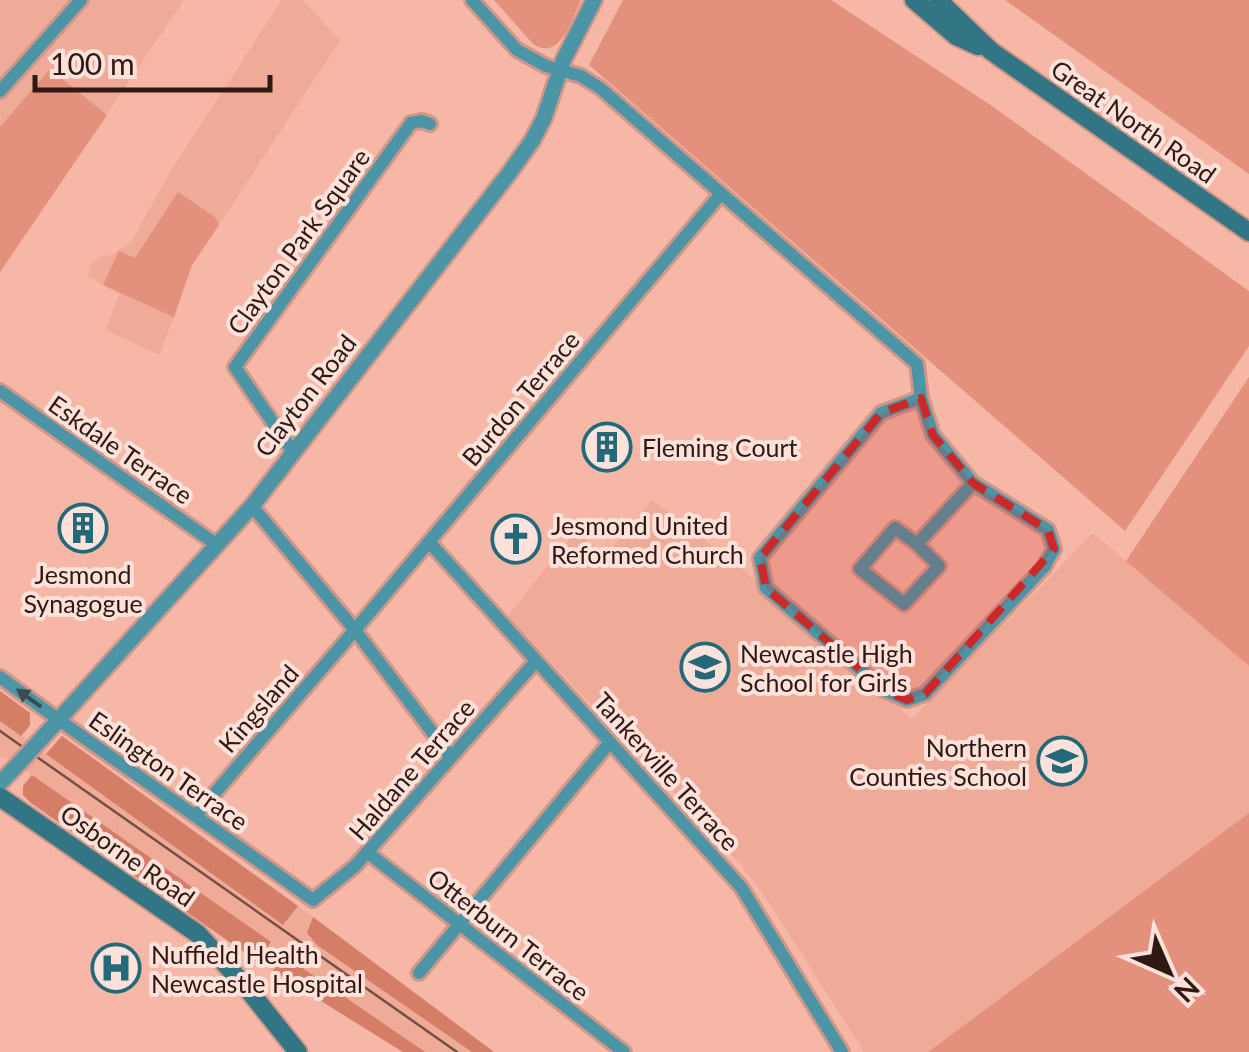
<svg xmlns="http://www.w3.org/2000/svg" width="1249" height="1052" font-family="Lato,sans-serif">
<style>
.built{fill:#f0aa98}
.green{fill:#e3917c}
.forest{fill:#d47e68}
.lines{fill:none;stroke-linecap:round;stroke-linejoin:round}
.minor-casing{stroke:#ce9789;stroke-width:18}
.tertiary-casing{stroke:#ce9789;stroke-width:20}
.secondary-casing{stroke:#ce9789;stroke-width:22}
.minor{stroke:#4b95a6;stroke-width:12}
.tertiary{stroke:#4b95a6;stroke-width:15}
.secondary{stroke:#327584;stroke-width:18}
.tram{stroke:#744f45;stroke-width:2.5}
.tertiary-bridge-casing{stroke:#ce9789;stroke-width:20;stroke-linecap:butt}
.tertiary-bridge{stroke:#4b95a6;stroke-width:15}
.oneway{fill:#3b4b4e}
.marked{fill:#ce2727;fill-opacity:0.2;stroke:#ce2727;stroke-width:8;stroke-dasharray:20 12;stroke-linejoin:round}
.labels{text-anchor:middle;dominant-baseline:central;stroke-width:8;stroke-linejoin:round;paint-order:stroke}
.street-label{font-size:25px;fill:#301913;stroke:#fde2db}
.poi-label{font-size:25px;fill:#301913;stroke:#fde2db;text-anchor:start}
</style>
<rect width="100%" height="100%" fill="#f6b7a6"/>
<!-- built -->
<g class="built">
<polygon points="0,0 184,0 0,272"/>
<polygon points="282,0 303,0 340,41 192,265 160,355 105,330 120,294 88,277 90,264 101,256 112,255 131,242 171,170"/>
<polygon points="652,500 742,569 912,719 1093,533 1249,666 1249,813 928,1052 864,1052 766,898 742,866 508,616 575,531 605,556"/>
<polygon points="0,691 30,713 30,725 22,736 46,754 62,736 313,917 494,1052 403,1052 258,962 31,803 23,795 23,786 31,775 5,756 0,759"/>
</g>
<!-- green -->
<g class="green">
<path d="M494 0H581C572 19 560 62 533 44Z"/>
<polygon points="623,0 831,0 992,106 1249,291 1249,346 1125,531 589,65"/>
<polygon points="1005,0 1249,0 1249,174"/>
<polygon points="50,69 107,115 0,272 0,127"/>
<polygon points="178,192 215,217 219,225 192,265 174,317 103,285 119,251 135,258"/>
<polygon points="1249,377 1249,666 1126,561"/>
<polygon points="1249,813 1249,1052 928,1052"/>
</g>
<!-- forest -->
<g class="forest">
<polygon points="0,691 30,713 30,725 21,736 0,721"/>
<polygon points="62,736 298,906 283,925 46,754"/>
<polygon points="32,775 271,942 258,962 31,803 23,795 23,786"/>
<polygon points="313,917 494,1052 472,1052 317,945 307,933"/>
<polygon points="285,956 425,1052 403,1052 273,971"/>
</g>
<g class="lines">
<!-- minor casing -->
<g class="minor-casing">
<g id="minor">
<polyline points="472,0 517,50 546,66 581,76 600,88 917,364 921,398 933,435 973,483 1048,530 1054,549 1044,567 925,694 907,700 884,690 766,588 760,558 881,413 921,398"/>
<polyline points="0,91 81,0"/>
<polyline points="0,391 217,545"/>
<polyline points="293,452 235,367 411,123 422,121 430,124"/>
<polyline points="252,506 355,630 451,757"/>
<polyline points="429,542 741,887 842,1052"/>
<polyline points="917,544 895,528 860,569 904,604 939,566 917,544 973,483"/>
<path d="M0 677C103 753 209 824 313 900L355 866 536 661"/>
<polyline points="196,815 355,630 720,195"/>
<polyline points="367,852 624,1052"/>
<polyline points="419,973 610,742"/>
</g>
</g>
<!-- tertiary casing -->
<g class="tertiary-casing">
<g id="tertiary">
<polyline points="42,738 252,506 510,172 532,141 544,118 563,61 594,0"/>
<polyline points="0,783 21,761"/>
</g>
</g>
<!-- secondary casing -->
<g class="secondary-casing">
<g id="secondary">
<polyline points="914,0 956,36 978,46"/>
<polyline points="938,0 991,51 1249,232"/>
<polyline points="0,797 198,934 246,987 298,1052"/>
</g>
</g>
<!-- minor -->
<use href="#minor" class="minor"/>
<!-- tertiary -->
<use href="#tertiary" class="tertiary"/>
<!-- secondary -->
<use href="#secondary" class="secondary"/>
<!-- tram -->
<polyline class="tram" points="0,731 457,1052"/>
<!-- tertiary-bridge casing -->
<g class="tertiary-bridge-casing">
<polyline id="tertiary-bridge" points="21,761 42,738"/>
</g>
<!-- tertiary-bridge -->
<use href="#tertiary-bridge" class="tertiary-bridge"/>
</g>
<!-- one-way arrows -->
<defs><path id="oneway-solid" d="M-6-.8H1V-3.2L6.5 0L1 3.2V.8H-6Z" transform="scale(2.5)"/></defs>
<use class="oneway" href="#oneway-solid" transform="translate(29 698) rotate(-144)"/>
<!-- marked area -->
<path class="marked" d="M921 398 933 435 973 483 1048 530 1054 549 925 694 907 700 884 690 766 588 760 558 881 413Z"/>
<!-- icons -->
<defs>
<g id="building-ring" transform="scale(2.5)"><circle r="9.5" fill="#fde2db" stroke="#236979" stroke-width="1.5"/><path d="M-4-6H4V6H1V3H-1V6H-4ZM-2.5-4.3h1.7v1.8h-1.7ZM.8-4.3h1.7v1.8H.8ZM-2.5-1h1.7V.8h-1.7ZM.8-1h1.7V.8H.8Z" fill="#236979"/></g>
<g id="church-ring" transform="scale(2.5)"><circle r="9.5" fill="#fde2db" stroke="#236979" stroke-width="1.5"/><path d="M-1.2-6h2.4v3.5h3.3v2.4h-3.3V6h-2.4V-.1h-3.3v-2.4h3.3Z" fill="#236979"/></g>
<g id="school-ring" transform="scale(2.5)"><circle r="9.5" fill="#fde2db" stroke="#236979" stroke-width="1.5"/><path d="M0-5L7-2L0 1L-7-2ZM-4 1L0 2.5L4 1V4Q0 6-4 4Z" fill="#236979"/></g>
<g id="hospital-ring" transform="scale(2.5)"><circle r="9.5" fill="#fde2db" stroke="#236979" stroke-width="1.5"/><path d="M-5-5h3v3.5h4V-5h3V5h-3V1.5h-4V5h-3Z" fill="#236979"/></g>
</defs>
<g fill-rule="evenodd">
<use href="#building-ring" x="607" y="447"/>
<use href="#building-ring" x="83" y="528"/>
<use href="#church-ring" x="516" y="539"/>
<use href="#school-ring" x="705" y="667"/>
<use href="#school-ring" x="1062" y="761"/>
<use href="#hospital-ring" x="116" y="968"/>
</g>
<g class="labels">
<!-- street labels -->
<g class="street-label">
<text transform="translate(1134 121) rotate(35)">Great North Road</text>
<text transform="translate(298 241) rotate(-54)">Clayton Park Square</text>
<text transform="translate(305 395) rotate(-52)">Clayton Road</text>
<text transform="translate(520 398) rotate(-50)">Burdon Terrace</text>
<text transform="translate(121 449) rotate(35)">Eskdale Terrace</text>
<text transform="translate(258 708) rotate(-49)">Kingsland</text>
<text transform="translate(411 769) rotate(-49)">Haldane Terrace</text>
<text transform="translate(169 770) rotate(35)">Eslington Terrace</text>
<text transform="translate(667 771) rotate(48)">Tankerville Terrace</text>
<text transform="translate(128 855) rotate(35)">Osborne Road</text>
<text transform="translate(509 934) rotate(38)">Otterburn Terrace</text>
</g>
<!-- poi labels -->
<g class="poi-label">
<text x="642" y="447">Fleming Court</text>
<text x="551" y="525">Jesmond United<tspan x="551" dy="29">Reformed Church</tspan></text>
<text x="83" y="574" text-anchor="middle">Jesmond<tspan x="83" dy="29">Synagogue</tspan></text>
<text x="740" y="653">Newcastle High<tspan x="740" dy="29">School for Girls</tspan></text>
<text x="1027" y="747" text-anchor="end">Northern<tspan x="1027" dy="29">Counties School</tspan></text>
<text x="151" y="954">Nuffield Health<tspan x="151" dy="29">Newcastle Hospital</tspan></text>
</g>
</g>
<!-- north arrow -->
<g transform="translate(1169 972) rotate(135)" stroke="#fde2db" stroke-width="8" paint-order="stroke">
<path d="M0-8L18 38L0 25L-18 38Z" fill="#301913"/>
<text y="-15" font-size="28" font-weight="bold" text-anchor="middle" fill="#301913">N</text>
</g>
<!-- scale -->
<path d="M35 75v15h235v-15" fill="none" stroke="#301913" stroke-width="5"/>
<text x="50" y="75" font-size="30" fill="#301913" stroke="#fde2db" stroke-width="8" paint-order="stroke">100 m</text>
</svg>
